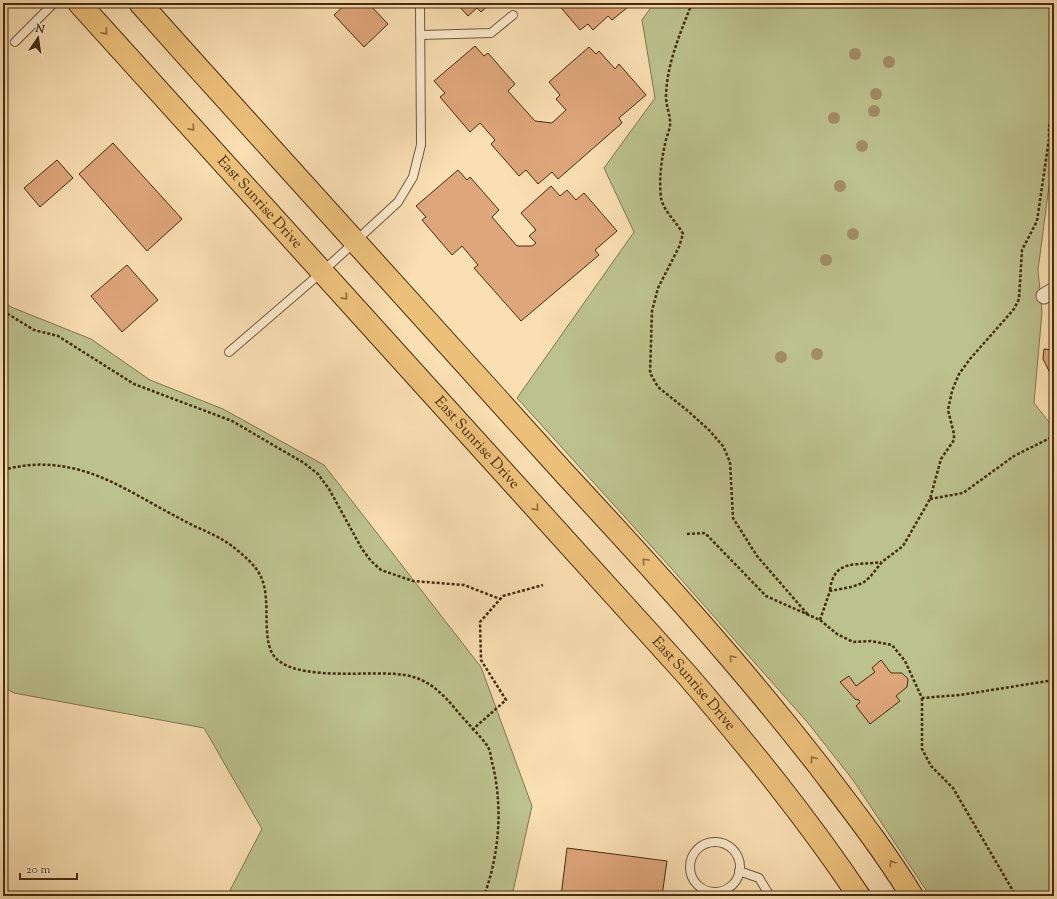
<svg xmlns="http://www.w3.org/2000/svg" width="1057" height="899" font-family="'Sorts Mill Goudy',serif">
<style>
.green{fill:#bcc28e;stroke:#80774e}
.building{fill:#dea67b;stroke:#442c0d}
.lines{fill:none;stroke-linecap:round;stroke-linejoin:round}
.service-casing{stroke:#725936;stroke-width:10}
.minor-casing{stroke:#725936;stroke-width:17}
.primary-casing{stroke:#442c0d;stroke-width:24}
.path{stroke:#442c0d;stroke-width:2.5;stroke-dasharray:3 2;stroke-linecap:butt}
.service{stroke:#fceace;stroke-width:8}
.minor{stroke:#fceace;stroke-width:15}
.primary{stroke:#edc07a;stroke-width:22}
.tree{fill:#a38d66}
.oneway{stroke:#906f3e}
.labels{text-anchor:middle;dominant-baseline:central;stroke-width:4;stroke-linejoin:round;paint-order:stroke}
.street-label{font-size:15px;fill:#442c0d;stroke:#fceace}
</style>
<rect width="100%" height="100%" fill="#fadfb3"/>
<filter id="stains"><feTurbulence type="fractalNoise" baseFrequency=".005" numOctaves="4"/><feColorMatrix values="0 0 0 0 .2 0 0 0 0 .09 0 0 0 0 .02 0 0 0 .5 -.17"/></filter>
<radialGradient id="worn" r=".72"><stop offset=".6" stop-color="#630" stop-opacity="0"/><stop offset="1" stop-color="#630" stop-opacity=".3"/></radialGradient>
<!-- green -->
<g class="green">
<polygon points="654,3 1054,3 1054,148 1038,270 1042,312 1034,403 1049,422 1054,419 1054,896 930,896 853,780 808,723 671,568 517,398 634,232 604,168 655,98 642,20"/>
<polygon points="3,301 11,307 91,339 150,380 223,409 324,465 481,667 532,806 512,896 227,896 262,829 204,728 14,693 3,687"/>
</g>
<!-- building -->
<g class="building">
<polygon points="347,3 368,3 388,24 364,47 334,15"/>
<polygon points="456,3 491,3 481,12 477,8 468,16"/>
<polygon points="557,3 633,3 612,20 608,16 593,30 588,24 580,30"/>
<polygon points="475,46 484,56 488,53 515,84 508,91 535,121 552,123 566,110 556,99 560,95 549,82 589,47 596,54 599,51 615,69 619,64 646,95 619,118 622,123 558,179 552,172 538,184 526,170 519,176 491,144 495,140 480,123 470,132 440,97 445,93 434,81"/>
<polygon points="113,143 182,219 147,251 79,174"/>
<polygon points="57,160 73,178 40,207 24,188"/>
<polygon points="458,170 467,180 470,177 499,210 492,217 517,246 532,246 536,243 529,236 536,230 521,213 551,186 560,196 567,190 576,200 584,193 617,231 595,250 599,255 521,321 474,268 478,265 462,246 452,255 422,220 426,217 416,206"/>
<polygon points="127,265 158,300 122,332 91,296"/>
<polygon points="1044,349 1054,350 1054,381 1043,359"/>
<polygon points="881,660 891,673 902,673 908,679 907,687 896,696 900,701 870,724 856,706 860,702 858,699 856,700 840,682 849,676 856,686 875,672 872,668"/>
<polygon points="567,848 667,861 662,896 561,896"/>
</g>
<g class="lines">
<!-- service casing -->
<g class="service-casing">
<g id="service">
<polyline points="421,35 491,33 513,15"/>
<polyline points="15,42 54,3"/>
<polyline points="229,352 322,272 398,202 413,177 421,145 420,3"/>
<circle cx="715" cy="867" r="25"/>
<polyline points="739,871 759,878 770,896"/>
</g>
</g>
<!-- minor casing -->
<g class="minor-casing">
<polyline id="minor" points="1044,296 1054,290"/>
</g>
<!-- primary casing -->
<g class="primary-casing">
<g id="primary">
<path id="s1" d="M79 3 687 675C748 746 807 818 859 896"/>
<path d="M140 3C281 161 423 318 566 475 654 570 739 663 819 766 851 808 884 850 912 896"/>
</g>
</g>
<!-- path -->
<g class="path">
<path d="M692 3C680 34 667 63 666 96 666 107 671 116 670 126 669 132 666 138 665 144 661 162 659 180 661 198 664 212 677 222 683 234L679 247 658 288 652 311 650 373 658 387 688 411 709 430 723 446 730 462 733 518 757 556 809 616"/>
<polyline points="3,311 34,330 58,336 134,384 232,421 304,463 318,474 329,489 362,549 371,561 381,570 413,581 464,585 500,599"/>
<path d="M3 470C28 463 51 463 76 469 113 478 147 502 181 519 198 529 216 534 232 546 242 554 256 565 261 577 273 602 258 646 279 661 305 681 373 670 405 675 429 679 443 694 458 712 467 723 481 736 488 747 491 752 491 760 493 766 503 809 499 855 484 896"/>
<polyline points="930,499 963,493 1014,456 1054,436"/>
<polyline points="687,534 705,533 766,596 820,620 837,634 853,642 871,641 892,645 905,661 922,698 960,695 1054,680"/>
<path d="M830 590C834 558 857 566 881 562"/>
<polyline points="820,620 830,591 851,587 863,583 870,577 882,562 903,546 930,499 941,459 954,440 954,434 948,410 952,391 959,374 970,359 1014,309 1019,299 1022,250 1037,221 1049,139 1049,127 1054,105"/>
<polyline points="922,698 922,749 931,766 953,788 1016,896"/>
<polyline points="472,730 506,700 481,660 480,622 503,596 543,585"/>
</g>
<!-- service -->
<use href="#service" class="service"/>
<!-- minor -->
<use href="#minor" class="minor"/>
<!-- primary -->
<use href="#primary" class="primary"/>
</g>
<!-- trees -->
<g class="tree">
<circle cx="855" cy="54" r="6"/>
<circle cx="889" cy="62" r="6"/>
<circle cx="876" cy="94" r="6"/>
<circle cx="874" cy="111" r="6"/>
<circle cx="834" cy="118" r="6"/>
<circle cx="862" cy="146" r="6"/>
<circle cx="840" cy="186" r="6"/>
<circle cx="853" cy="234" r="6"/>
<circle cx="826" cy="260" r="6"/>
<circle cx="817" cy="354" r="6"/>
<circle cx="781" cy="357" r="6"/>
</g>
<!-- one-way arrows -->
<defs><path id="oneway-chevron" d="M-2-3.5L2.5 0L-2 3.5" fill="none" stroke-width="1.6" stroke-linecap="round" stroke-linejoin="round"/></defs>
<g class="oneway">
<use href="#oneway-chevron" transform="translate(105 32) rotate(48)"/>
<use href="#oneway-chevron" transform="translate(192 128) rotate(48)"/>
<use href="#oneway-chevron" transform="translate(345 297) rotate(48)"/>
<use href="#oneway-chevron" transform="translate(536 508) rotate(48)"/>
<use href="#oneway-chevron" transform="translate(645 561) rotate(-133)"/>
<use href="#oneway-chevron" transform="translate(732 658) rotate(-131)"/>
<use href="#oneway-chevron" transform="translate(813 759) rotate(-128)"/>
<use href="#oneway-chevron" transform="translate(892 863) rotate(-123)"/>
</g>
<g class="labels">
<!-- street labels -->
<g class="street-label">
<text stroke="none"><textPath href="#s1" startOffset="269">East Sunrise Drive</textPath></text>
<text stroke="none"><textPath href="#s1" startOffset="593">East Sunrise Drive</textPath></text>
<text stroke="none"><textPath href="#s1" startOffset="917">East Sunrise Drive</textPath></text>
</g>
</g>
<!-- margin -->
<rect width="1057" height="899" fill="none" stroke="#fadfb3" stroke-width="16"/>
<rect x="4" y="4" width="1049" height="891" fill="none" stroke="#442c0d" stroke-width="2"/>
<rect x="8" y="8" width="1041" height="883" fill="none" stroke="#442c0d"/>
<!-- north arrow -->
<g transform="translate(38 38) rotate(13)" stroke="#fceace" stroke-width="3" paint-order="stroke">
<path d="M0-3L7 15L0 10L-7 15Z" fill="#442c0d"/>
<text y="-6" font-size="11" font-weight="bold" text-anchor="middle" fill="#442c0d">N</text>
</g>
<!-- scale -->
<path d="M20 873v6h57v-6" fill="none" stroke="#442c0d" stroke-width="2"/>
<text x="26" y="873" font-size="12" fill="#442c0d" stroke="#fceace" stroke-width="3" paint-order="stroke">20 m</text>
<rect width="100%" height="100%" filter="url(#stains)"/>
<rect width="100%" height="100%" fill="url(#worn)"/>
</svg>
